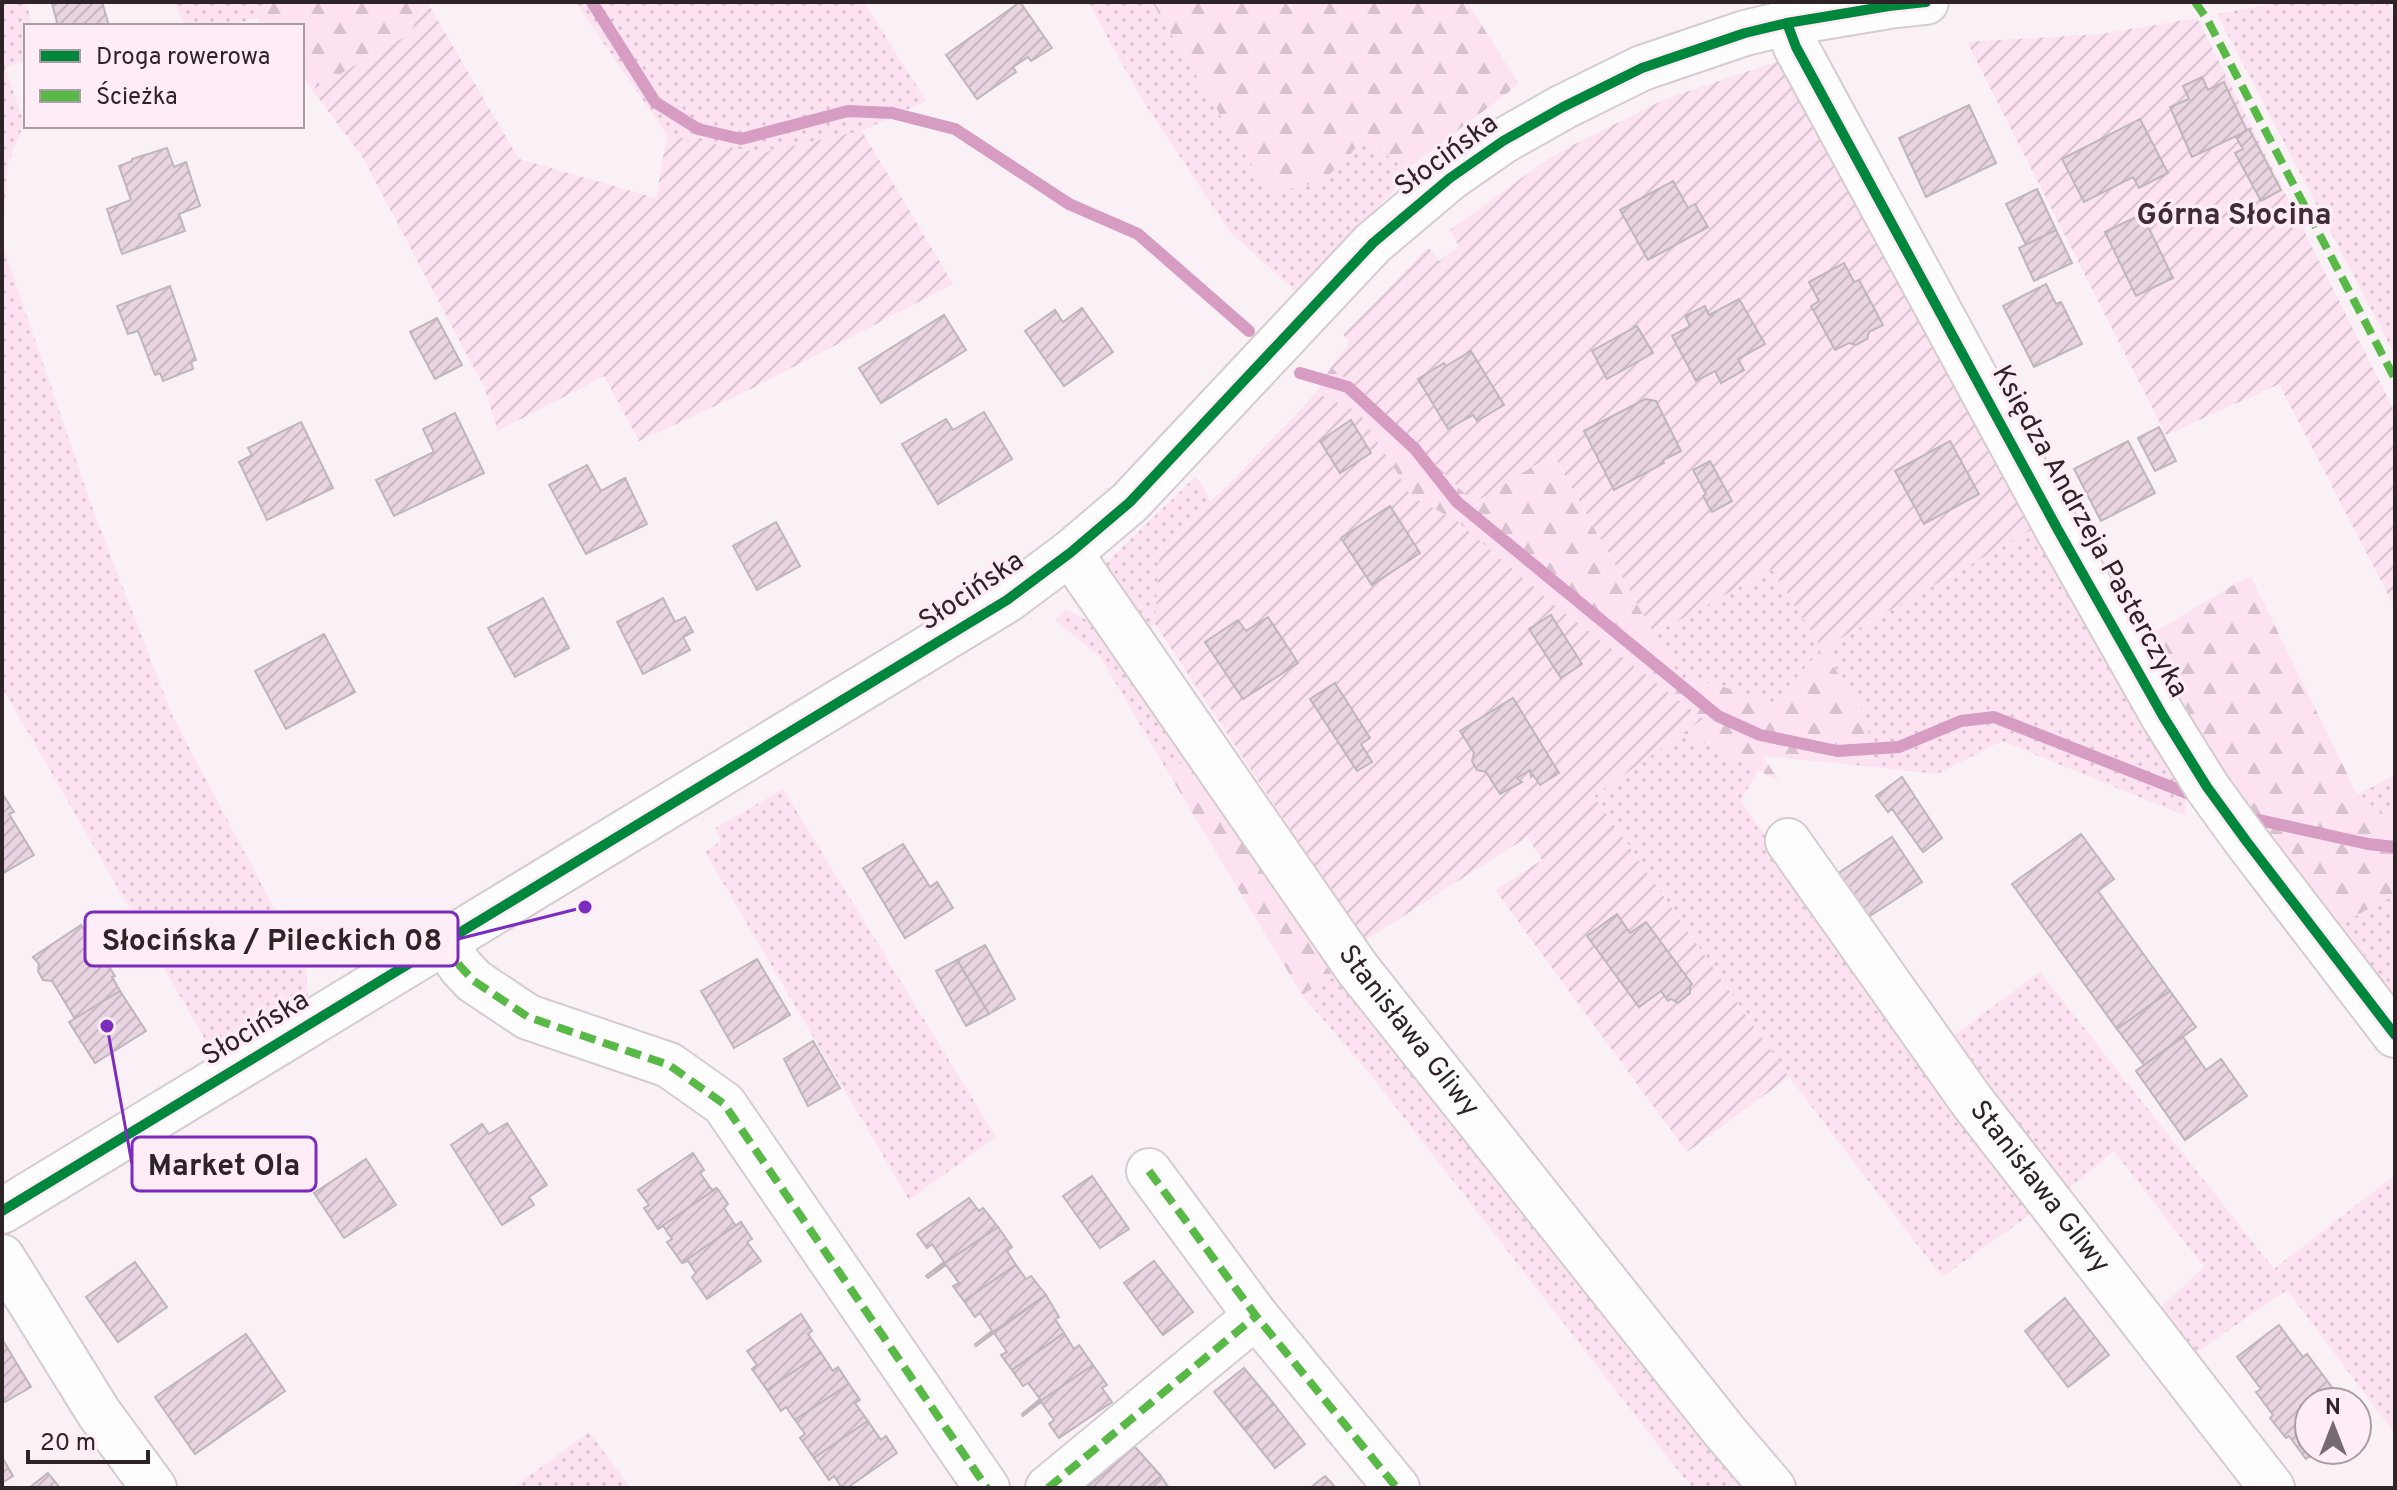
<svg xmlns="http://www.w3.org/2000/svg" width="2397" height="1490" font-family="Overpass,sans-serif">
<style>
.grass{fill:url(#grass-dots)}
.forest{fill:url(#forest-firs)}
.garden{fill:url(#garden-furrows)}
.lines{fill:none;stroke-linecap:round;stroke-linejoin:round}
.stream{stroke:#d79cc2;stroke-width:12}
.building{fill:url(#building-hatch);stroke:#bfb6bb;stroke-width:2}
.minor-casing{stroke:#d5ccd1;stroke-width:48}
.minor{stroke:#fefdfe;stroke-width:44}
.quiet{stroke:#58b947;stroke-width:8;stroke-dasharray:16 8;stroke-linecap:butt}
.cycleway-casing{stroke:#feedf7;stroke-width:15}
.cycleway{stroke:#00873e;stroke-width:10}
.labels{text-anchor:middle;dominant-baseline:central;stroke-width:7;stroke-linejoin:round;paint-order:stroke}
.street-label{font-size:28px;fill:#2d2329;stroke:#feedf7}
.neighbourhood-label{font-size:30px;font-weight:bold;fill:#402b38;stroke:#feedf7}
.leader{fill:none;stroke:#7b2cbf;stroke-width:3}
.callout-dot{fill:#7b2cbf;stroke:#feedf7;stroke-width:3}
.callout{fill:#feedf7;stroke:#7b2cbf;stroke-width:3}
.callout-label{font-size:30px;text-anchor:middle;font-weight:bold;fill:#2d2329}
</style>
<defs>
<pattern id="grass-dots" width="8" height="8" patternUnits="userSpaceOnUse" patternTransform="scale(2)"><rect width="8" height="8" fill="#fde2f2"/><path d="M2 2h.1M6 6h.1" fill="none" stroke="#d9c2d0" stroke-width="1.8" stroke-linecap="round"/></pattern>
<pattern id="forest-firs" width="22" height="20" patternUnits="userSpaceOnUse" patternTransform="scale(2)"><rect width="22" height="20" fill="#fde2f2"/><path d="M5 1l3.5 6h-7zM16 11l3.5 6h-7z" fill="#d9c2d0"/></pattern>
<pattern id="garden-furrows" width="10" height="10" patternUnits="userSpaceOnUse" patternTransform="scale(2)"><rect width="10" height="10" fill="#fde2f2"/><path d="M-1 1l2-2M0 10L10 0M9 11l2-2" fill="none" stroke="#d9c2d0"/></pattern>
<pattern id="building-hatch" width="6" height="6" patternUnits="userSpaceOnUse" patternTransform="scale(2)"><rect width="6" height="6" fill="#e9d4e1"/><path d="M-1 1l2-2M0 6l6-6M5 7l2-2" fill="none" stroke="#c8b6c1"/></pattern>
</defs>
<rect width="100%" height="100%" fill="#faf1f6"/>
<!-- grass -->
<g class="grass">
<polygon points="2,2 26,2 33,26 26,26 26,60 5,68 24,123 8,163 2,243 93,510 173,717 306,969 308,997 214,1055 2,687"/>
<polygon points="175,2 273,2 257,18 228,26 185,26"/>
<polygon points="575,2 864,2 926,101 862,131 760,153 667,135"/>
<polygon points="1088,2 1152,2 1241,149 1272,193 1323,181 1366,138 1406,170 1393,191 1297,293 1229,231 1141,98"/>
<polygon points="2281,2 2360,2 2362,6 2387,2 2395,17 2395,355 2217,14"/>
<polygon points="1195,477 1204,487 1210,502 1160,548 1155,624 1145,632 1101,568"/>
<polygon points="2038,526 2184,769 2186,816 2002,741 1937,774 1874,767 1865,714 1823,649 1773,703 1718,685 1681,678 1654,634 1772,569 1823,649"/>
<polygon points="1065,609 1106,630 1192,759 1166,769 1101,658 1055,620"/>
<polygon points="1683,733 1758,770 1741,801 2034,1212 1942,1277 1789,1077 1594,795"/>
<polygon points="2395,775 2395,823 2357,795"/>
<polygon points="783,789 996,1137 909,1200 705,852 721,841 716,828"/>
<polygon points="2395,895 2395,1005 2334,927"/>
<polygon points="2040,972 2274,1269 2395,1175 2395,1434 2287,1290 2187,1359 2152,1315 2204,1267 2114,1151 2062,1194 1950,1038"/>
<polygon points="1332,975 1483,1160 1745,1488 1693,1488 1680,1473 1370,1074 1302,995"/>
<polygon points="589,1432 631,1488 513,1488"/>
</g>
<!-- forest -->
<g class="forest">
<polygon points="273,2 425,2 411,34 312,90 302,77 302,26 263,26 257,18"/>
<polygon points="1152,2 1285,2 1290,8 1294,2 1467,2 1519,84 1406,170 1366,138 1323,181 1272,193 1241,149"/>
<polygon points="1331,367 1368,397 1552,454 1654,634 1681,678 1718,685 1773,703 1822,649 1865,714 1874,767 1763,756 1779,781 1683,733 1703,720 1553,604 1457,521 1412,497 1359,412 1316,393"/>
<polygon points="2251,577 2357,794 2395,823 2395,895 2334,927 2134,644 2242,580"/>
<polygon points="1192,759 1332,975 1302,995 1166,769"/>
</g>
<!-- garden -->
<g class="garden">
<polygon points="424,2 427,2 519,159 656,198 667,135 760,153 862,131 953,284 743,393 639,441 604,376 498,431 484,387 362,156 312,90 410,34"/>
<polygon points="2197,18 2395,412 2395,608 2279,384 2166,435 1967,42 2100,34"/>
<polygon points="1785,59 2038,526 1822,649 1772,569 1654,634 1553,454 1474,503 1368,397 1331,367 1350,342 1343,335 1423,252 1429,248 1439,261 1459,246 1450,230 1548,159 1573,145 1665,99"/>
<polygon points="1316,393 1359,412 1412,497 1457,521 1553,604 1703,719 1594,796 1789,1077 1687,1152 1495,890 1542,860 1527,837 1364,941 1155,624 1160,548 1232,481"/>
</g>
<g class="lines">
<!-- stream -->
<g class="stream">
<polyline points="592,2 655,102 698,129 741,139 848,111 892,113 955,129 1069,204 1138,234 1249,331"/>
<polyline points="1300,373 1348,387 1415,449 1457,502 1718,716 1760,735 1837,751 1899,747 1961,721 1994,717 2189,794"/>
<polyline points="2250,818 2368,844 2395,847"/>
</g>
</g>
<!-- building -->
<g class="building">
<polygon points="57,2 102,2 109,26 55,26 57,22 52,4"/>
<polygon points="1020,2 1052,48 1031,61 1028,57 1013,67 1016,72 977,99 946,55"/>
<polygon points="2202,77 2208,90 2224,82 2247,131 2192,157 2170,107 2189,99 2183,86"/>
<polygon points="1969,105 1996,163 1926,197 1899,138"/>
<polygon points="2140,119 2168,173 2139,188 2133,177 2084,202 2062,159"/>
<polygon points="2249,129 2281,190 2261,201 2235,153 2243,149 2236,137"/>
<polygon points="167,148 174,167 186,162 200,206 179,214 185,231 122,254 107,209 131,200 119,166 132,161 132,159"/>
<polygon points="1673,181 1688,208 1695,204 1708,227 1648,260 1620,210"/>
<polygon points="2037,189 2056,230 2026,245 2006,204"/>
<polygon points="2142,214 2173,278 2136,296 2105,232"/>
<polygon points="2056,230 2072,263 2034,281 2019,248"/>
<polygon points="1844,263 1854,282 1859,280 1883,325 1869,332 1867,339 1856,345 1849,343 1835,350 1811,306 1819,301 1809,282"/>
<polygon points="2046,284 2056,304 2061,302 2082,344 2034,367 2003,306"/>
<polygon points="170,286 196,360 191,362 193,369 163,381 160,373 155,375 138,331 128,334 117,306"/>
<polygon points="1739,299 1765,344 1738,359 1744,370 1721,383 1715,371 1696,381 1672,336 1690,326 1685,316 1705,306 1709,315"/>
<polygon points="1082,308 1113,352 1064,386 1025,331 1055,310 1063,322"/>
<polygon points="944,315 966,350 881,403 859,368"/>
<polygon points="437,318 462,365 435,379 410,332"/>
<polygon points="1637,326 1653,353 1607,379 1592,351"/>
<polygon points="1471,351 1504,405 1477,421 1473,415 1448,429 1418,379 1444,363 1446,366"/>
<polygon points="1645,399 1656,401 1681,451 1663,460 1664,463 1614,490 1584,431"/>
<polygon points="984,412 1012,459 938,504 902,444 946,419 953,430"/>
<polygon points="455,413 484,473 394,516 376,480 434,452 423,429"/>
<polygon points="1351,420 1371,453 1340,473 1320,441"/>
<polygon points="301,422 333,488 267,520 239,462 252,455 248,448"/>
<polygon points="2159,427 2176,461 2155,471 2138,438"/>
<polygon points="1950,441 1979,494 1924,524 1895,471"/>
<polygon points="2128,441 2155,493 2101,521 2074,469"/>
<polygon points="1710,461 1732,501 1712,512 1703,496 1706,494 1693,470"/>
<polygon points="587,465 601,491 625,478 647,524 586,554 549,485"/>
<polygon points="1390,506 1420,553 1372,585 1341,538"/>
<polygon points="776,522 800,566 757,590 733,546"/>
<polygon points="543,598 569,648 515,677 488,628"/>
<polygon points="663,598 675,622 685,617 693,632 683,637 690,650 643,674 617,622"/>
<polygon points="1551,615 1582,664 1561,678 1529,629"/>
<polygon points="1268,617 1298,663 1243,699 1205,642 1238,620 1246,631"/>
<polygon points="324,634 355,692 286,729 255,671"/>
<polygon points="1335,683 1370,738 1361,744 1372,762 1357,771 1310,699"/>
<polygon points="1513,698 1559,773 1540,785 1533,775 1531,777 1530,770 1517,778 1522,782 1500,794 1486,772 1477,770 1472,761 1474,753 1460,731"/>
<polygon points="1902,777 1942,838 1923,852 1892,809 1888,812 1876,796"/>
<polygon points="2,793 14,812 9,814 34,855 2,874"/>
<polygon points="2081,834 2114,879 2098,891 2170,991 2117,1029 2012,884"/>
<polygon points="1892,837 1922,882 1867,918 1837,874"/>
<polygon points="903,844 930,887 937,882 953,908 905,938 863,868"/>
<polygon points="1617,914 1630,933 1646,922 1692,984 1690,986 1690,993 1678,1003 1671,999 1668,1001 1661,991 1639,1007 1587,936"/>
<polygon points="81,925 115,976 112,977 120,991 75,1019 52,981 43,980 38,971 39,964 33,957"/>
<polygon points="985,945 1015,999 989,1014 957,960"/>
<polygon points="757,959 790,1015 734,1048 701,991"/>
<polygon points="957,960 989,1014 966,1026 936,971"/>
<polygon points="120,991 146,1031 95,1063 69,1022"/>
<polygon points="2170,991 2196,1027 2144,1065 2117,1029"/>
<polygon points="2183,1037 2206,1070 2221,1059 2247,1096 2185,1140 2136,1071"/>
<polygon points="813,1041 840,1088 808,1106 784,1059"/>
<polygon points="507,1123 547,1185 529,1197 534,1205 502,1225 451,1145 482,1124 489,1134"/>
<polygon points="693,1153 704,1170 700,1173 712,1190 717,1188 658,1229 644,1208 649,1205 638,1190"/>
<polygon points="366,1159 396,1205 344,1238 314,1193"/>
<polygon points="1092,1176 1129,1229 1100,1248 1063,1196"/>
<polygon points="717,1188 728,1204 724,1208 736,1226 741,1222 682,1263 667,1242 672,1239 663,1226 658,1229"/>
<polygon points="969,1198 979,1211 983,1208 998,1227 926,1276 944,1262 932,1244 927,1248 917,1234"/>
<polygon points="741,1222 752,1239 747,1242 761,1261 707,1299 692,1277 696,1273 688,1261 682,1263"/>
<polygon points="998,1227 1012,1247 1007,1251 1016,1265 964,1301 953,1286 959,1283 946,1265 928,1278 926,1276"/>
<polygon points="1154,1261 1193,1312 1163,1335 1124,1283"/>
<polygon points="135,1262 167,1307 118,1342 86,1297"/>
<polygon points="1016,1265 1026,1279 1031,1276 1046,1295 974,1345 992,1331 980,1313 975,1317 964,1301"/>
<polygon points="1046,1295 1059,1317 1055,1319 1064,1333 1012,1370 1001,1355 1007,1352 994,1333 975,1347"/>
<polygon points="2065,1298 2109,1355 2068,1387 2025,1331"/>
<polygon points="801,1314 812,1331 808,1334 821,1353 767,1390 752,1369 757,1365 747,1351"/>
<polygon points="2279,1325 2303,1357 2307,1354 2343,1402 2309,1402 2309,1450 2317,1450 2306,1459 2289,1436 2286,1438 2270,1418 2273,1415 2256,1392 2261,1389 2237,1357"/>
<polygon points="1064,1333 1074,1349 1079,1345 1093,1365 1022,1414 1040,1399 1028,1383 1023,1386 1012,1370"/>
<polygon points="246,1334 285,1391 195,1454 155,1397"/>
<polygon points="2,1339 31,1387 5,1402 2,1397"/>
<polygon points="821,1353 833,1371 838,1367 849,1384 795,1420 786,1407 781,1411 767,1390"/>
<polygon points="1093,1365 1107,1385 1102,1388 1112,1402 1059,1438 1049,1424 1054,1420 1041,1402 1023,1416 1022,1414"/>
<polygon points="1244,1368 1274,1404 1244,1429 1214,1392"/>
<polygon points="849,1384 860,1400 855,1403 868,1421 814,1458 800,1438 805,1434 795,1420"/>
<polygon points="1274,1404 1305,1444 1275,1468 1244,1429"/>
<polygon points="868,1421 881,1440 886,1436 897,1453 847,1488 842,1488 834,1476 829,1480 814,1458"/>
<polygon points="1135,1447 1161,1476 1147,1488 1086,1488"/>
<polygon points="2,1457 13,1476 2,1483"/>
<polygon points="48,1473 60,1488 29,1488"/>
<polygon points="1161,1476 1169,1488 1147,1488"/>
<polygon points="1325,1476 1336,1488 1310,1488"/>
</g>
<g class="lines">
<!-- minor casing -->
<g class="minor-casing">
<g id="minor">
<polyline points="1787,23 1796,47 2058,530 2163,716 2207,787 2247,842 2395,1035"/>
<path id="s1" d="M1070 553 1357 968 1725 1432 1773 1488"/>
<path id="s2" d="M1788 841 1971 1100 2272 1488"/>
<polyline points="445,943 460,966 474,981 528,1017 669,1065 724,1104 987,1488"/>
<polyline points="1149,1171 1256,1316 1397,1488"/>
<polyline points="2,1211 1007,600 1070,553 1130,502 1373,243 1450,178 1503,141 1563,107 1642,68 1745,33 1787,23 1889,6 1926,2"/>
<polyline points="2,1257 99,1413 154,1488"/>
<polyline points="1048,1488 1256,1316"/>
</g>
</g>
<!-- minor -->
<use href="#minor" class="minor"/>
<!-- quiet -->
<g class="quiet">
<polyline points="2195,2 2207,19 2395,379"/>
<polyline points="445,943 460,966 474,981 528,1017 669,1065 724,1104 987,1488"/>
<polyline points="1149,1171 1256,1316 1397,1488"/>
<polyline points="1048,1488 1256,1316"/>
</g>
<!-- cycleway casing -->
<g class="cycleway-casing">
<g id="cycleway">
<polyline points="1787,23 1796,47 2058,530 2163,716 2207,787 2247,842 2395,1035"/>
<polyline points="2,1211 1007,600 1070,553 1130,502 1373,243 1450,178 1503,141 1563,107 1642,68 1745,33 1787,23 1889,6 1926,2"/>
</g>
</g>
<!-- cycleway -->
<use href="#cycleway" class="cycleway"/>
</g>
<g class="labels">
<!-- street labels -->
<g class="street-label">
<text transform="translate(1447 156) rotate(-36)">Słocińska</text>
<text transform="translate(2089 532) rotate(61)">Księdza Andrzeja Pasterczyka</text>
<text transform="translate(972 592) rotate(-34)">Słocińska</text>
<text transform="translate(256 1029) rotate(-31)">Słocińska</text>
<text stroke="none"><textPath href="#s1" startOffset="586">Stanisława Gliwy</textPath></text>
<text stroke="none"><textPath href="#s2" startOffset="428">Stanisława Gliwy</textPath></text>
</g>
<!-- neighbourhood labels -->
<g class="neighbourhood-label">
<text x="2234" y="216">Górna Słocina</text>
</g>
</g>
<!-- callouts -->
<path class="leader" d="M585 907L458 939M107 1026L132 1164"/>
<g class="callout-dot">
<circle cx="585" cy="907" r="8"/>
<circle cx="107" cy="1026" r="8"/>
</g>
<g class="callout">
<rect x="85" y="912" width="373" height="54" rx="8"/>
<rect x="132" y="1137" width="184" height="54" rx="8"/>
</g>
<g class="callout-label">
<text x="272" y="950">Słocińska / Pileckich 08</text>
<text x="224" y="1175">Market Ola</text>
</g>
<!-- border -->
<rect width="2397" height="1490" fill="none" stroke="#2d2329" stroke-width="8"/>
<!-- legend -->
<rect x="24" y="24" width="280" height="104" fill="#feedf7" stroke="#aa9ca5" stroke-width="2"/>
<rect x="40" y="50" width="40" height="12" fill="#00873e" stroke="#aa9ca5" stroke-width="2"/>
<text x="96" y="64" font-size="24" fill="#2d2329">Droga rowerowa</text>
<rect x="40" y="90" width="40" height="12" fill="#58b947" stroke="#aa9ca5" stroke-width="2"/>
<text x="96" y="104" font-size="24" fill="#2d2329">Ścieżka</text>
<!-- north arrow -->
<g transform="translate(2333 1426)"><circle r="38" fill="#feedf7" stroke="#aa9ca5" stroke-width="2"/>
<path d="M0-6L14 30L0 20L-14 30Z" fill="#756b71"/>
<text y="-12" font-size="22" font-weight="bold" text-anchor="middle" fill="#2d2329">N</text>
</g>
<!-- scale -->
<path d="M28 1450v12h120v-12" fill="none" stroke="#2d2329" stroke-width="4"/>
<text x="40" y="1450" font-size="24" fill="#2d2329" stroke="#feedf7" stroke-width="6" paint-order="stroke">20 m</text>
</svg>
